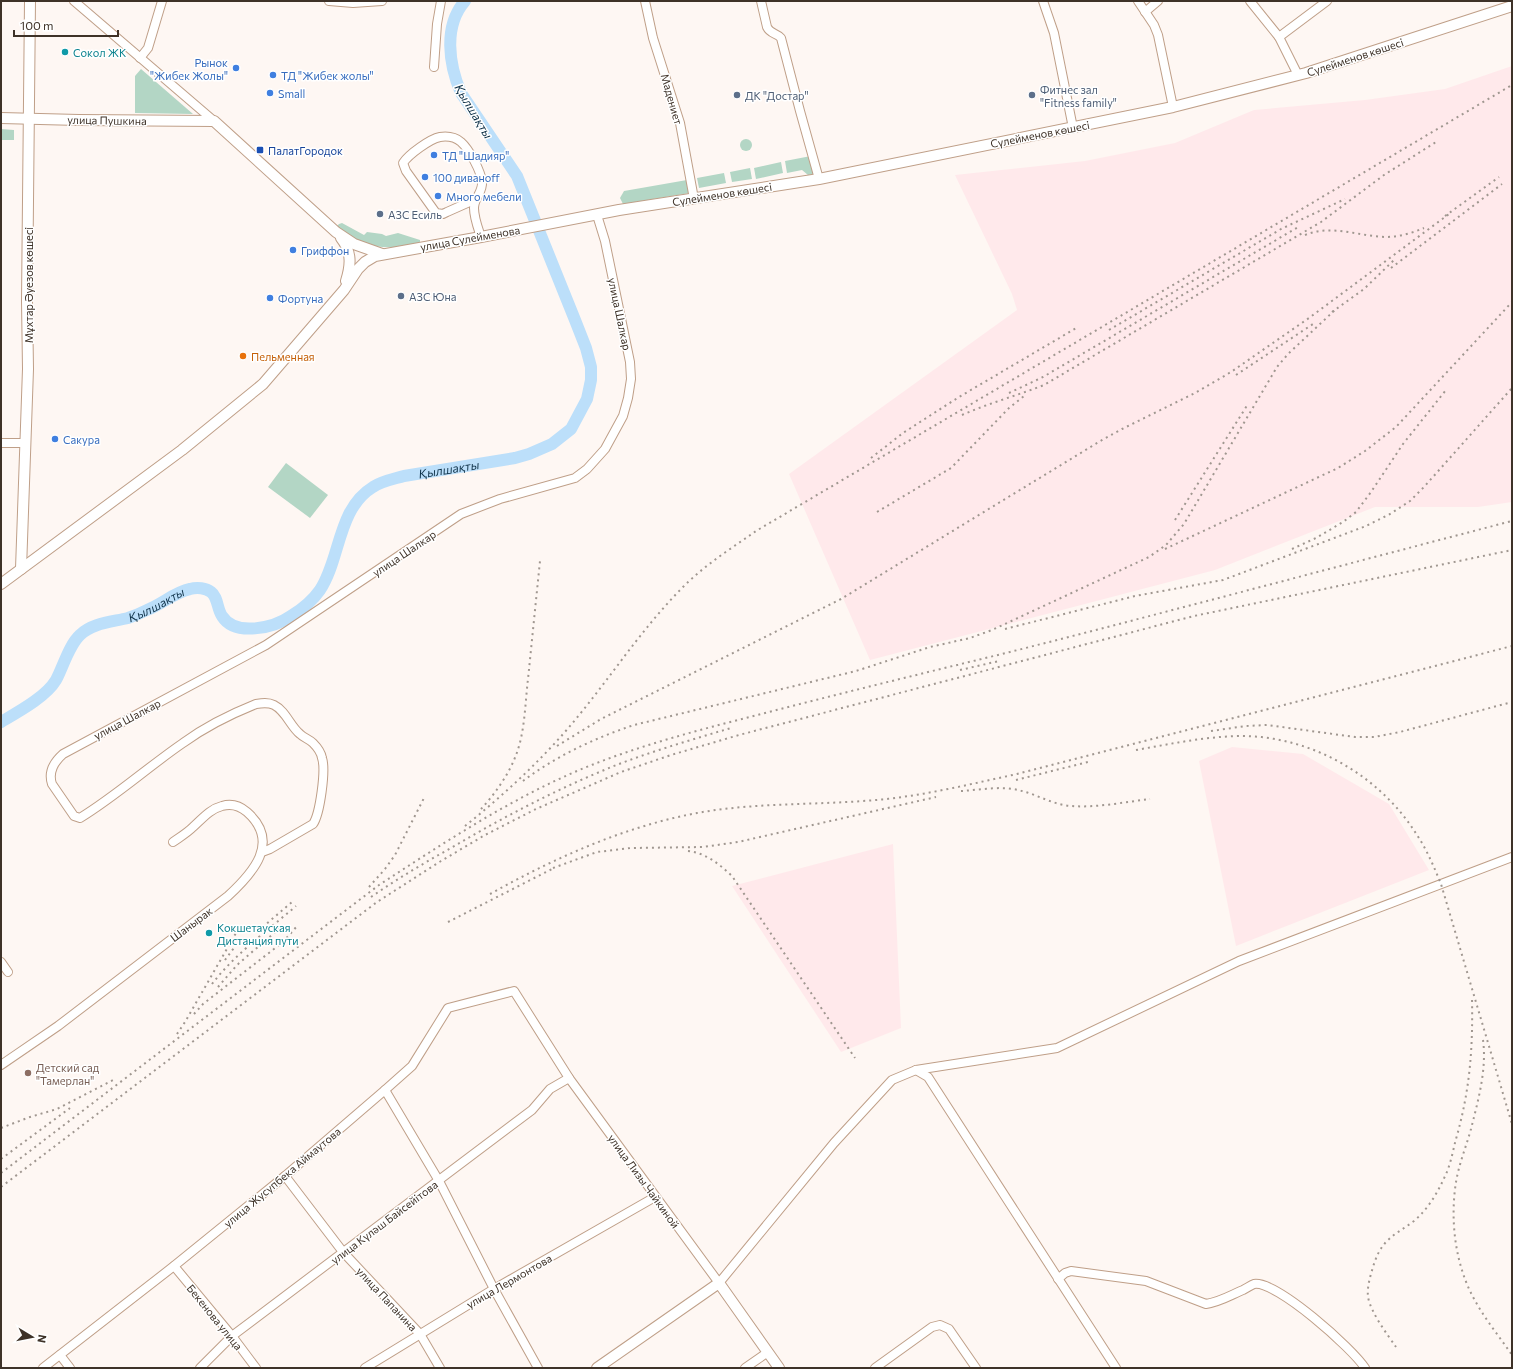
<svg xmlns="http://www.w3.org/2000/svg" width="1513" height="1369" font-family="Commissioner,sans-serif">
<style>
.industrial{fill:#ffe9eb}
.green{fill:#b3d6c5}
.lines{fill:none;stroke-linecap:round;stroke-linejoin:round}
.river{stroke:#bcdffa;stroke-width:12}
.minor-casing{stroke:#bf9f88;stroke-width:10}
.tertiary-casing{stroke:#bf9f88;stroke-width:12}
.minor{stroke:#fff;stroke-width:8}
.tertiary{stroke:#fff;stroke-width:10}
.rail{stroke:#a09790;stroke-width:2;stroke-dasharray:2 4;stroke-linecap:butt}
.culture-dot{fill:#0f9aa8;stroke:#fff;stroke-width:1.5}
.shop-dot{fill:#3f7fe0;stroke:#fff;stroke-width:1.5}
.service-dot{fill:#5c6f8a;stroke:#fff;stroke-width:1.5}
.transit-dot{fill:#1a4fb4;stroke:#fff;stroke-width:1.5}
.food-dot{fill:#e8710a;stroke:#fff;stroke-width:1.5}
.education-dot{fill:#8d6e63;stroke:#fff;stroke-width:1.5}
.labels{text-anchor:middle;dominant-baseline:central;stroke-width:3;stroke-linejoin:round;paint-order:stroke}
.culture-label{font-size:11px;fill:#0d838f;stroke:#fff;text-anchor:start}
.street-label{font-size:11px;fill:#3e3228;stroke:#fff}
.shop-label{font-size:11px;fill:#366cbe;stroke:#fff;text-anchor:start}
.service-label{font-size:11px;fill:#4e5e75;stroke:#fff;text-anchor:start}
.transit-label{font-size:11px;fill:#164399;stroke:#fff;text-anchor:start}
.food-label{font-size:11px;fill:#c56008;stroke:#fff;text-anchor:start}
.education-label{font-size:11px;fill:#785e54;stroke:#fff;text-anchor:start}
.water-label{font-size:12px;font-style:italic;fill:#0e3148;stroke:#fff}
</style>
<rect width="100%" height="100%" fill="#fef7f3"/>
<!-- industrial -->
<g class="industrial">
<polygon points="1512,66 1512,502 1478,507 1375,507 1215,570 870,660 789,474 1017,310 1012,294 955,175 1085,161 1175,143 1254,110 1365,100 1445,89"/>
<polygon points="1232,747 1303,754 1389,804 1429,870 1236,946 1199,761"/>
<polygon points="893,844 901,1028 841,1052 732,886"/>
</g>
<!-- green -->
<g class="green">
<polygon points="141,69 193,114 135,113 135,76"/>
<polygon points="1,129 14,130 14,140 1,140"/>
<circle cx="746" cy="145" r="6"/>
<polygon points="811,156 815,174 808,175 802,170 787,173 785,161"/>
<polygon points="781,162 783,173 756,179 754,168"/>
<polygon points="750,168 752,179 732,182 730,172"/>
<polygon points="724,173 726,183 699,188 697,178"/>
<polygon points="687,180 690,193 623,204 620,198 624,191"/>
<path d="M342 223 364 235 367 232 382 234 386 236 398 233 420 240V244C386 250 364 250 337 226L339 224Z"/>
<polygon points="286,463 328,495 310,518 268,487"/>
</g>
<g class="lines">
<!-- river -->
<path class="river" id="s1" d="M1 722C18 712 46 697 56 680 63 667 69 645 80 635 92 623 112 622 128 618 134 616 141 613 147 610 162 604 175 592 190 589 197 587 206 588 211 592 218 597 217 609 222 616 235 637 274 628 291 616 301 610 313 600 320 590 341 558 337 509 373 487 382 481 394 479 404 476L515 458 529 454 552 444 571 429 587 399 591 380V367L586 348 575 320 517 176 461 93C449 65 443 26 465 1"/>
<!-- minor casing -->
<g class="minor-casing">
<g id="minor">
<polyline points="74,1 214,121"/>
<polyline points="329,1 353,3 382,1"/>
<polyline points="645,1 653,38 680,123 694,199"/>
<path d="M761 1 767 27C770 34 777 33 781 38L800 111 819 179"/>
<polyline points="1043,1 1054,33 1073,128"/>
<polyline points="1138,1 1154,25 1158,35 1173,107"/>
<polyline points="1250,1 1279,37"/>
<polyline points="1145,12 1158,1"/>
<polyline points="140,58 148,48 162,1"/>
<polyline points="434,67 437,24 441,1"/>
<polyline points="1298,75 1279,37 1327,1"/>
<path d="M474 200 447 212 443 214 436 213 406 171 403 163C409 154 430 139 440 137 447 136 455 137 461 142 469 149 481 171 482 182 483 192 474 198 474 208 474 218 478 228 481 237"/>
<polyline points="1,443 26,443"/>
<path d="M262 852 270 849 313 824C320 814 326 770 322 758 321 752 317 747 313 743 309 739 304 738 300 734 290 726 286 711 274 705 268 702 262 703 256 704 231 714 205 727 183 743 148 767 116 796 80 818L74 816 52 784C48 772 54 762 63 754L266 645 461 514 500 499 575 478 587 469 605 449 623 416 628 398 631 379 630 362 605 241 597 215"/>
<polyline points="1,962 8,972"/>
<path d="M1 1065 58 1026 228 896C253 873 281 842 247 812 240 806 232 803 222 806 210 809 202 819 193 827 187 833 180 837 173 842"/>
<polyline points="916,1070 928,1077 1116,1368"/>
<polyline points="385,1090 439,1181 494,1289 538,1368"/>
<polyline points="285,1176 343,1252 420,1334 440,1368"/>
<polyline points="174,1266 232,1336 256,1368"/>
<path d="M1058 1279 1065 1273 1071 1271 1146 1281 1206 1304C1220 1302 1231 1295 1243 1290 1247 1288 1251 1285 1254 1284 1276 1280 1353 1349 1365 1368"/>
<polyline points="60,1355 70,1368"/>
<polyline points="43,1368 174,1266 285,1176 385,1090 412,1066 448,1008 514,991 569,1078 719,1283 834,1143 892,1080 916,1070 1057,1048 1239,961 1512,857"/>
<polyline points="200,1368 232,1336 532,1110 550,1089 569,1078"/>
<polyline points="365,1368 494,1289 655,1197"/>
<polyline points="745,1368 768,1352"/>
<polyline points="875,1368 932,1327 940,1325 949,1329 976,1368"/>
</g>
</g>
<!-- tertiary casing -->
<g class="tertiary-casing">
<g id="tertiary">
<polyline points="1,118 79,120 214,121 336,232 354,244 382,254"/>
<path d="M341 238C352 252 351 265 346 281"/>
<polyline points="21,569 28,369 27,301 30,1"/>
<polyline points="1,584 182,450 263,384 344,290 358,269 365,262 375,256 481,237 619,210 819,179 1173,107 1306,73 1512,6"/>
<polyline points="597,1368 719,1283 779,1368"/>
</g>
</g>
<!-- minor -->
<use href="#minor" class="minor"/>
<!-- tertiary -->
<use href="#tertiary" class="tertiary"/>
<!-- rail -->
<g class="rail">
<polyline points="1445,216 1499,177"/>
<path d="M1305 235C1331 224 1358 236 1385 237 1399 237 1412 233 1424 228"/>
<polyline points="1391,268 1502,184"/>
<polyline points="1332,312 1364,289 1394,260"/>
<polyline points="1109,330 1281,229 1345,199"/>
<polyline points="1236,375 1313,324"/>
<polyline points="1009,393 1043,377 1300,226"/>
<path d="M962 415C989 403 1016 396 1044 385L1321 222 1384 175 1436 142"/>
<polyline points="871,458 903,433 959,397 1078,327"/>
<polyline points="877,512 951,468 1009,408 1024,396"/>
<polyline points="1175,520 1248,404"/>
<polyline points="1165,549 1338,468 1365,451 1396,427 1512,302"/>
<polyline points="1292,549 1316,538 1343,522 1356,512 1371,492 1403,444 1446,390"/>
<polyline points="1005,629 1135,596 1223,580 1366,526 1390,514 1410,501 1424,487 1512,388"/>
<polyline points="960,670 999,661"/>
<polyline points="1211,731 1246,726 1267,725 1355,737 1374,737 1400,732 1512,702"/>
<polyline points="557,746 601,719 841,599 1102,440 1122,429 1195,393 1231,372 1309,318 1449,214"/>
<path d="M1136 750C1170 744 1203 737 1238 736 1309 735 1379 774 1417 835 1427 850 1434 867 1441 884L1512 1124"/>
<polyline points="1016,780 1088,762"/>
<path d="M523 781C556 756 595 738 634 725L856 671 930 647 970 638 992 630 1149 557 1166 545 1184 524 1277 367 1288 354 1336 309"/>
<path d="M961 791C981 790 1002 785 1022 791 1038 795 1054 805 1071 806 1096 808 1125 802 1150 799"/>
<path d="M481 809C495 794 509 774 516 755 525 732 525 704 528 679 532 640 536 600 540 561"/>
<path d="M465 826C500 798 534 767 564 733 606 685 639 631 684 586 706 564 732 548 756 531L1512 85"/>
<path d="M688 851C706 853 719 864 732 876L855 1058"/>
<polyline points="553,868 597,852 631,848 703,847 738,842 936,797"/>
<polyline points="369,887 385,869 395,855 425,796"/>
<path d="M490 894C555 858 623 827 697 813 752 803 807 805 863 801 915 798 966 785 1017 774L1512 646"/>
<path d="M371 897C397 879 424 863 451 848 505 816 561 787 619 764 656 750 694 739 731 728"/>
<polyline points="448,922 552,869"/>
<polyline points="258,931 292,902"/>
<polyline points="225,960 242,937"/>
<path d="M212 984C235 954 267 931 296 906"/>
<polyline points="218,987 237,965 281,927"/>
<polyline points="194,1014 203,1004 283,942 298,925"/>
<polyline points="177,1034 185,1022 236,933"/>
<path d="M1483 1040C1487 1069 1478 1101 1471 1129 1466 1147 1459 1164 1456 1182 1450 1220 1455 1263 1473 1297 1484 1318 1499 1336 1512 1355"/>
<polyline points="1,1128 30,1117 57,1109 115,1079"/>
<polyline points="1,1159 70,1108"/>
<path d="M1 1173 379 885C442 844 507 801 577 771 636 746 699 730 761 714 842 693 924 673 1006 653 1175 610 1343 565 1512 521"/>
<polyline points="1,1187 377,902 441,861 485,835 536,809 621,772 671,755 739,735 1194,616 1512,550"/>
<path d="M1396 1347C1387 1334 1371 1313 1368 1297 1367 1287 1370 1277 1373 1267 1376 1257 1380 1248 1387 1241 1395 1233 1405 1228 1414 1221 1429 1208 1438 1192 1446 1174 1451 1163 1453 1150 1456 1139 1470 1090 1473 1048 1472 998"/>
</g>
</g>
<!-- markers -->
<g class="culture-dot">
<circle cx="65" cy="52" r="4"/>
<circle cx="209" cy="933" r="4"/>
</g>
<g class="shop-dot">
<circle cx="236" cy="68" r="4"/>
<circle cx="273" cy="75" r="4"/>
<circle cx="270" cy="93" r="4"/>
<circle cx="434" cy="155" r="4"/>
<circle cx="425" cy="177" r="4"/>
<circle cx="438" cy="196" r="4"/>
<circle cx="293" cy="250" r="4"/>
<circle cx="270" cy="298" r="4"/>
<circle cx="55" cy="439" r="4"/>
</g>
<g class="service-dot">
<circle cx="737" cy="95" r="4"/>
<circle cx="1032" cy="95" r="4"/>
<circle cx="380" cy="214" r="4"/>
<circle cx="401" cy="296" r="4"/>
</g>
<rect class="transit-dot" x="256" y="146" width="8" height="8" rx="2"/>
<circle class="food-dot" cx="243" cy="356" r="4"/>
<circle class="education-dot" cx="28" cy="1073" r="4"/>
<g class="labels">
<!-- culture labels -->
<g class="culture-label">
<text x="73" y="52">Сокол ЖК</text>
<text x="217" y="927">Кокшетауская<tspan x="217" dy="13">Дистанция пути</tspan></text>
</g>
<!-- street labels -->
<g class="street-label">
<text transform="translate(1355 57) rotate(-18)">Сүлейменов көшесі</text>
<text transform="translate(672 99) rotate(74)">Мадениет</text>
<text transform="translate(107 120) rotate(1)">улица Пушкина</text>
<text transform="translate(1040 134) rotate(-11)">Сүлейменов көшесі</text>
<text transform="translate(722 194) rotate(-9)">Сүлейменов көшесі</text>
<text transform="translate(470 238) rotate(-10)">улица Сулейменова</text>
<text transform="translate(28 285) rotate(-90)">Мұхтар Әуезов көшесі</text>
<text transform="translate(620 314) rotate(78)">улица Шалкар</text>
<text transform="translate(404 553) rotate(-34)">улица Шалкар</text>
<text transform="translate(127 719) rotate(-28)">улица Шалкар</text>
<text transform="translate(191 924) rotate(-37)">Шанырак</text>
<text transform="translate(282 1177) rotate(-40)">улица Жусупбека Аймаутова</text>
<text transform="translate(644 1181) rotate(54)">улица Лизы Чайкиной</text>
<text transform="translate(384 1222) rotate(-37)">улица Күләш Байсейітова</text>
<text transform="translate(509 1281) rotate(-30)">улица Лермонтова</text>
<text transform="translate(387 1299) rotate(47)">улица Папанина</text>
<text transform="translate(215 1317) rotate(51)">Бекенова улица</text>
</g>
<!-- shop labels -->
<g class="shop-label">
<text x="228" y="62" text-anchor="end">Рынок<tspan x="228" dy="13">"Жибек Жолы"</tspan></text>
<text x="281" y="75">ТД "Жибек жолы"</text>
<text x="278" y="93">Small</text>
<text x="442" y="155">ТД "Шадияр"</text>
<text x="433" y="177">100 диваноff</text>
<text x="446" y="196">Много мебели</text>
<text x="301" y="250">Гриффон</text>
<text x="278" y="298">Фортуна</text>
<text x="63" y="439">Сакура</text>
</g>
<!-- service labels -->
<g class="service-label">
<text x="1040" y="89">Фитнес зал<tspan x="1040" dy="13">"Fitness family"</tspan></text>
<text x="745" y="95">ДК "Достар"</text>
<text x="388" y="214">АЗС Есиль</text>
<text x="409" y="296">АЗС Юна</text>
</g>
<!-- transit labels -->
<g class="transit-label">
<text x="268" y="150">ПалатГородок</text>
</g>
<!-- food labels -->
<g class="food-label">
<text x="251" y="356">Пельменная</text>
</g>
<!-- education labels -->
<g class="education-label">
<text x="36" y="1067">Детский сад<tspan x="36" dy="13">"Тамерлан"</tspan></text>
</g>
<!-- water labels -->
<g class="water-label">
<text transform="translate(474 111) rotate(59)">Қылшақты</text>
<text stroke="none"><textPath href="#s1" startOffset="601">Қылшақты</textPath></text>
<text stroke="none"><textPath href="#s1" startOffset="204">Қылшақты</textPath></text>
</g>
</g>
<!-- border -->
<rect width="1513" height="1369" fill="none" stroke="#3e3228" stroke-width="4"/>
<!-- north arrow -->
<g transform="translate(32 1337) rotate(100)" stroke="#ffffff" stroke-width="3" paint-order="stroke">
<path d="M0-3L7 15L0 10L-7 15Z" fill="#3e3228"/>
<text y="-6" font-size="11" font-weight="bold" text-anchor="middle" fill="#3e3228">N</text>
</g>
<!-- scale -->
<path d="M14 30v6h104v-6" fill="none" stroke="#3e3228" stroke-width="2"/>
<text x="20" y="30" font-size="12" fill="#3e3228" stroke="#ffffff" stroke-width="3" paint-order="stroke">100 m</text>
</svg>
